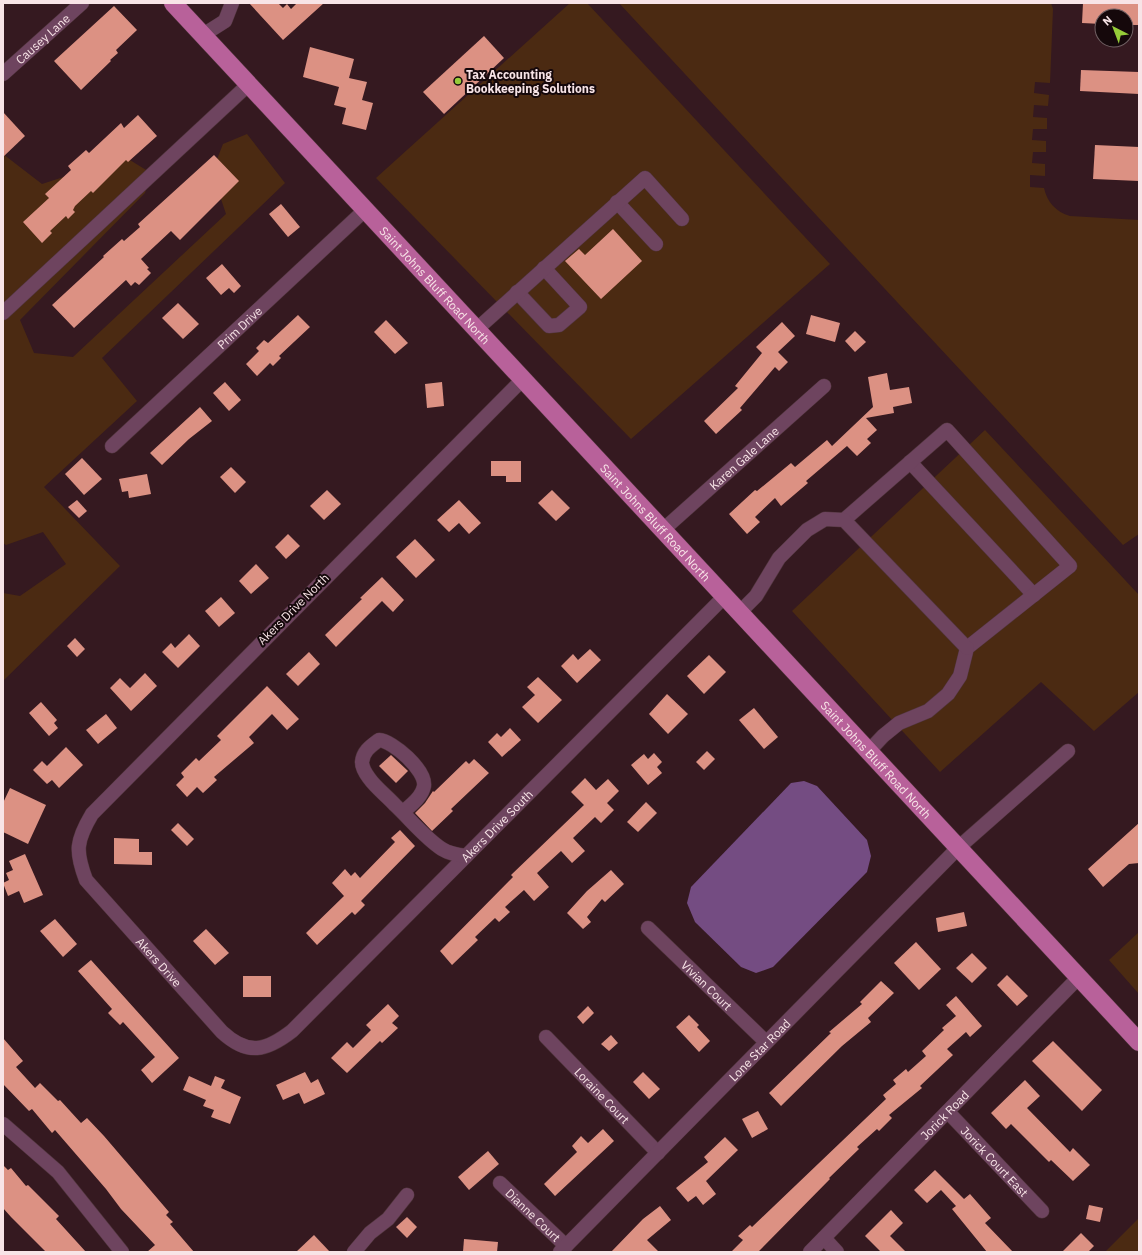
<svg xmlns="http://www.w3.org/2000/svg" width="1142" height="1255" font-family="'IBM Plex Sans',sans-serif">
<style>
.green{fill:#4b2a12}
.water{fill:#744c82}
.building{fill:#dc9183}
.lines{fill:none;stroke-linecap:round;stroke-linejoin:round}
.minor-casing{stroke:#50353c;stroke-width:15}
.major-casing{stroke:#50353c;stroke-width:19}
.minor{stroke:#6e445f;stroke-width:14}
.major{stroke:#b8619a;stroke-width:18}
.poi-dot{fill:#96cc39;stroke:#15080b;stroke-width:1.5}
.labels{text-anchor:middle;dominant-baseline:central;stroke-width:4;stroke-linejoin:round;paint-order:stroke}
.street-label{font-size:12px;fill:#f8e4e7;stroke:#15080b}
.poi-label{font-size:12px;font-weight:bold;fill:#f8e4e7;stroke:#15080b;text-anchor:start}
</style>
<rect width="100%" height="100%" fill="#351920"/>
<!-- green -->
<g class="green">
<polygon points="570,3 587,3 830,264 631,439 376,178"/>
<path d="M619 3H1051L1053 9 1050 83 1035 82 1034 93 1049 95 1048 106 1034 105 1033 117 1047 118V129H1033L1032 140 1046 141V152H1033L1032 163 1045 164V176L1030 175V187L1044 188C1047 202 1056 212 1070 216L1139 220V534L1123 545Z"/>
<polygon points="247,134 285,183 102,358 137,401 44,487 120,566 3,681 3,593 20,596 66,564 43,532 6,545 3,543 3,154 42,184 125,157 151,173 145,193 20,320 34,353 73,357 226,214 212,172 223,144"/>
<polygon points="985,430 1139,595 1139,692 1094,731 1041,682 940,772 792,611"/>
<polygon points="1139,932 1139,994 1109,960"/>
<polygon points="1139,1218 1139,1252 1105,1252"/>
</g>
<!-- water -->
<polygon class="water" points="804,781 817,786 867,840 871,856 867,872 773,967 756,973 741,967 695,922 687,903 691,887 791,783"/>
<!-- building -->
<g class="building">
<polygon points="249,3 278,3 283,8 287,4 291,9 297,3 324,3 283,40"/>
<polygon points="1083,3 1139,4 1139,25 1126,25 1126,16 1102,16 1102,24 1082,23"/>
<polygon points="114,6 137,30 116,50 118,53 110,60 111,61 81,90 54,61"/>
<polygon points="484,36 504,58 444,114 423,92"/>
<polygon points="310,47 354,59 349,78 367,82 362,100 373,103 366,130 342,124 346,108 334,105 339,87 303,77"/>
<polygon points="1081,70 1139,72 1139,94 1080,91"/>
<polygon points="3,112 25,136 3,157"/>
<polygon points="138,115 157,136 128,162 126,160 93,193 91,191 75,206 73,210 75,212 68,219 66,216 50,231 52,233 42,243 23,222 49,198 45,194 71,170 68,166 86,150 89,153 121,123 124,128"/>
<polygon points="1095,145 1139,147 1139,181 1093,179"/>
<polygon points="214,155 239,181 180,240 171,231 141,259 149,268 147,269 151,273 139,285 135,282 131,286 126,280 74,328 52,305 104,257 103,256 122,239 124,241 140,227 138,224"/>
<polygon points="281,204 300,227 288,237 269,214"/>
<polygon points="613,229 642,261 601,299 565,261 579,249 585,255"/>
<polygon points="222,264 241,286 234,293 229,288 221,295 206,278"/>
<polygon points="178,303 199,324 183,339 162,318"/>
<polygon points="298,315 310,327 279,356 281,358 273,366 270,363 257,376 246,364 259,351 256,348 264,340 268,343"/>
<polygon points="811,315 840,323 835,342 806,334"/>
<polygon points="386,320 408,343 395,354 374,332"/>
<polygon points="782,322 795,336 778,352 788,362 779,371 775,367 740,408 742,410 716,434 704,421 738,388 735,386 762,353 756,347"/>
<polygon points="855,331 866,342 855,352 845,341"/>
<polygon points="887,373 890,390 909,387 912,403 893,407 894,413 866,418 877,430 867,439 871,443 857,456 847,446 806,481 808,483 781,506 775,498 755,517 760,522 747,534 729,514 755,490 757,491 791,463 795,467 827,440 832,446 873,407 868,377"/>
<polygon points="225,382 241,400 229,411 213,393"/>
<polygon points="442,382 444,406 427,408 425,384"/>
<polygon points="200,407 212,421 189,439 162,465 150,453"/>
<polygon points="82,458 102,479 84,495 65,474"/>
<polygon points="491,461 521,461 521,482 506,482 506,476 491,476"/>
<polygon points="231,467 246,482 235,493 220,477"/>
<polygon points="147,474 151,494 129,498 128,491 122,492 119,479"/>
<polygon points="327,490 341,504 324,520 310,506"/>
<polygon points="552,490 570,508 556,521 538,503"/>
<polygon points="77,500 87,511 79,518 68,507"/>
<polygon points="459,500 481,523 469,534 459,523 449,532 437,520"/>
<polygon points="288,534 300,546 286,559 275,547"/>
<polygon points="415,539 435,560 416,578 396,557"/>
<polygon points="256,564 269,578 251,594 239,581"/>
<polygon points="382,577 404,600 393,612 382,601 336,647 325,635 362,599 360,598"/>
<polygon points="221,597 235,613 219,627 205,611"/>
<polygon points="189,634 200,646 178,668 162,652 171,643 175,648"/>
<polygon points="75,638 85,649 77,657 67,646"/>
<polygon points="590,649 601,660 577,683 561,666 573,654 578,660"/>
<polygon points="309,652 320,664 298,686 286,674"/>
<polygon points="709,655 726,672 704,694 687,676"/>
<polygon points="145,673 157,686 131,711 110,688 120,678 130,688"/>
<polygon points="538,677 562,700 538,723 522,707 535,695 527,687"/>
<polygon points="267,686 299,719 287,730 272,714 249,737 254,743 214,777 217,780 203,793 197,787 187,797 176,785 184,777 181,773 196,758 199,761 221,740 217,736"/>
<polygon points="667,694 688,714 668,734 649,714"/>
<polygon points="41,702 57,720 54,723 58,728 49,736 29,713"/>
<polygon points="754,708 778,737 764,749 739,720"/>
<polygon points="106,714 117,728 98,744 86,730"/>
<polygon points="510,728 521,740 502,757 488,742 497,733 501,737"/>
<polygon points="66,747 83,765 59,788 52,780 47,784 33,770 42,761 47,766"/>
<polygon points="707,751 715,759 704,770 696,762"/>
<polygon points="654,753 662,762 657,767 662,773 648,785 631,765 644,754 648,759"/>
<polygon points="391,755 408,771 396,783 379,766"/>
<polygon points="474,759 489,773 451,809 453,811 432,831 415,813 425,803 433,791 434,792 466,761 469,764"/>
<polygon points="585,778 596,790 608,779 619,791 607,803 614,810 601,823 595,817 573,838 585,851 572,863 561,851 537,873 549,887 534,901 524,890 505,907 510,912 499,922 495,918 475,937 478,940 452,965 440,951 513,877 511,875 584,805 571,792"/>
<polygon points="10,788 46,805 28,844 3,832 3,803"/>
<polygon points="646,802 657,813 638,832 627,822"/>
<polygon points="178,823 194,839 187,846 171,830"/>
<polygon points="1139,823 1139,863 1129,864 1103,887 1088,869"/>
<polygon points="400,830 415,846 361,901 365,905 355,915 352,912 317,945 306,933 344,896 332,883 345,869 351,876 355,872 360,878 395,842 391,838"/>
<polygon points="114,838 139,839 139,852 152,852 152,865 114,864"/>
<polygon points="25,854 43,895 24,903 19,891 8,896 3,883 9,880 6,873 13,870 9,861"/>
<polygon points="611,870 624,884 605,902 602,899 587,917 591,922 583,929 567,913 587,891"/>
<polygon points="964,912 967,926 938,932 936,918"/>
<polygon points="55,919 77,944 63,957 40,931"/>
<polygon points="206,929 229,953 215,965 193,941"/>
<polygon points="916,942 941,969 919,990 894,963"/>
<polygon points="972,953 987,968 972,983 956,968"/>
<polygon points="91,960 179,1058 152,1083 141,1070 155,1057 123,1022 120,1025 108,1013 112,1009 78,971"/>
<polygon points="1007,975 1028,996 1017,1006 997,985"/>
<rect x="243" y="976" width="28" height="21"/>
<polygon points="881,981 894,993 868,1018 871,1022 842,1046 781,1106 769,1093 831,1033 829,1032 862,1004 860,1002"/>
<polygon points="956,996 982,1026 970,1037 966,1032 947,1049 953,1055 920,1086 922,1088 889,1115 892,1118 879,1131 877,1129 857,1147 859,1149 829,1178 830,1179 758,1252 731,1252 743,1240 738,1236 750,1225 752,1227 886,1099 883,1095 896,1084 893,1080 906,1069 908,1072 926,1056 922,1051 944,1030 942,1028 956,1016 946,1005"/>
<polygon points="388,1004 399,1016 392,1023 398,1028 382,1043 380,1041 347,1073 331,1058 347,1042 353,1048 371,1030 366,1025"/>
<polygon points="588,1006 594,1013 583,1024 577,1017"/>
<polygon points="689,1015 699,1025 697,1027 710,1041 699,1052 676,1027"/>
<polygon points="611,1035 618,1043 609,1051 601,1044"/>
<polygon points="3,1038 23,1061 16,1067 35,1088 40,1083 58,1101 60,1100 81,1123 87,1118 104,1136 169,1212 166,1215 173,1222 170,1224 194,1252 147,1252 155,1245 121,1209 106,1189 55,1130 52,1133 32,1109 29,1111 3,1084"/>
<polygon points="1053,1041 1102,1090 1082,1111 1032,1061"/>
<polygon points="305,1072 311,1083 318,1079 325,1094 304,1104 299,1093 283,1100 276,1085"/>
<polygon points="643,1072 660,1089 649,1099 633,1082"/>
<polygon points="189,1076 211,1086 215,1076 225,1080 221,1088 241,1097 230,1124 211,1117 214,1110 203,1106 206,1100 183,1090"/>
<polygon points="1025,1080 1040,1096 1027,1108 1070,1152 1073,1148 1090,1165 1073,1181 1051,1160 1049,1162 1011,1124 1006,1129 991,1113"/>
<polygon points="758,1111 768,1129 752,1138 742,1119"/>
<polygon points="603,1129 614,1141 555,1196 544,1184 577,1152 572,1146 581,1136 588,1143"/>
<polygon points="725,1137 738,1150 706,1181 716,1194 703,1205 696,1196 688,1202 676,1188 708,1162 704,1157"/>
<polygon points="488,1151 499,1164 469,1190 458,1177"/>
<polygon points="3,1165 8,1170 11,1168 26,1186 28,1185 59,1216 56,1219 86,1252 46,1252 11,1217 3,1208"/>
<polygon points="935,1170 964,1199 970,1194 991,1218 985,1223 1013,1252 987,1252 952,1209 956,1206 941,1190 927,1203 914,1190"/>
<polygon points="1089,1205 1103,1208 1100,1222 1086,1219"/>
<polygon points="660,1206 671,1220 647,1240 659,1252 611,1252 643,1219"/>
<polygon points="891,1210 903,1223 890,1236 906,1252 881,1252 865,1236"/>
<polygon points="407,1217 417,1227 407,1238 396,1227"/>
<polygon points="1081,1233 1094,1246 1088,1252 1062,1252"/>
<polygon points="314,1235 330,1252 296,1252"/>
<polygon points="464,1239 498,1242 497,1252 463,1252"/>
</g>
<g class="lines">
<!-- minor casing -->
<g class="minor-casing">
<g id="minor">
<polyline points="203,35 225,21 232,3"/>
<path id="s1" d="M3 74 82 3"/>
<polyline points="617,202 656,244"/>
<polyline points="517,292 549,326 559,325 580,307 544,268"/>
<polyline points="3,313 249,84"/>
<polyline points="477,329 645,178 682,219"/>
<path id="s2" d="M523 379 92 814C76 841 75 851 86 880L222 1032C248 1056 266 1051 292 1031L724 597"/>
<path id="s3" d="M112 446 366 209"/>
<polyline points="910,462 1034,595"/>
<polyline points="844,520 947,430 1070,566 967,648 960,676 948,694 928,711 899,723 883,736 868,752"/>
<path id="s4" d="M664 529 824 386"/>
<polyline points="739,613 756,596 779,558 807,530 825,519 844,520 967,648"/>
<path d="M403 812C411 805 422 797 424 786 426 770 393 741 379 740 371 746 363 751 362 762 362 767 366 774 369 778 376 788 387 796 395 805 410 819 425 838 442 849 450 854 458 855 466 856"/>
<path id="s5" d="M648 928 766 1042"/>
<path id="s6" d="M546 1037 658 1153"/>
<path id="s7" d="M948 1112 1042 1211"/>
<polyline points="3,1124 58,1172 122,1252"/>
<path id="s8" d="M500 1183 566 1246"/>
<polyline points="824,1238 837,1252"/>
<polyline points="354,1252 370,1233 388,1219 407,1195"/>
<path id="s9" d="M560 1252 958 848 1068 751"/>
<path id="s10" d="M810 1252 1079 977"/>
</g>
</g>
<!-- major casing -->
<g class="major-casing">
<g id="major">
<path id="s11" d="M173 3 1139 1042"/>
</g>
</g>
<!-- minor -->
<use href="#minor" class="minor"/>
<!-- major -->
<use href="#major" class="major"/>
</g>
<!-- markers -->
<circle class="poi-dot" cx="458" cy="81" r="4"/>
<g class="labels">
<!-- street labels -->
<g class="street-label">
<text stroke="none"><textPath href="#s1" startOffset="53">Causey Lane</textPath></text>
<text stroke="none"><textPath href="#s11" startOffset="385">Saint Johns Bluff Road North</textPath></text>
<text stroke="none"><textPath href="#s3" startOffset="174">Prim Drive</textPath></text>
<text stroke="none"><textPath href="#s4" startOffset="107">Karen Gale Lane</textPath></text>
<text stroke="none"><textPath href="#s11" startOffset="709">Saint Johns Bluff Road North</textPath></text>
<text transform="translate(293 609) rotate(-45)">Akers Drive North</text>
<text stroke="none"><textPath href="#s11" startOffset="1033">Saint Johns Bluff Road North</textPath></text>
<text stroke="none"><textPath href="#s2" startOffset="1255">Akers Drive South</textPath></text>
<text stroke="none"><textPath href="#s2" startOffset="792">Akers Drive</textPath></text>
<text stroke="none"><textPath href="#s5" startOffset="82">Vivian Court</textPath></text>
<text stroke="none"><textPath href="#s9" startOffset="284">Lone Star Road</textPath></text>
<text stroke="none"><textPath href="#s6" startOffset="81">Loraine Court</textPath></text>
<text stroke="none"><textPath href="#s10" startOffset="192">Jorick Road</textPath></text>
<text stroke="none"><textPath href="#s7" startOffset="68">Jorick Court East</textPath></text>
<text stroke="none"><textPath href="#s8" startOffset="46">Dianne Court</textPath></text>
</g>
<!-- poi labels -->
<g class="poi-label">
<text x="466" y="74">Tax Accounting<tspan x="466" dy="14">Bookkeeping Solutions</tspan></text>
</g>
</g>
<!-- border -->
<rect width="1142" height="1255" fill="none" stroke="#f8e4e7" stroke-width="8"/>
<!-- north arrow -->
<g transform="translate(1114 28) rotate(318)"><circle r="19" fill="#15080b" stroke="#706063"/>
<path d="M0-3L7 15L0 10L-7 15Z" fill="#96cc39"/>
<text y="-6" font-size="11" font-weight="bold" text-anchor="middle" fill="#f8e4e7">N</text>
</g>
</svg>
